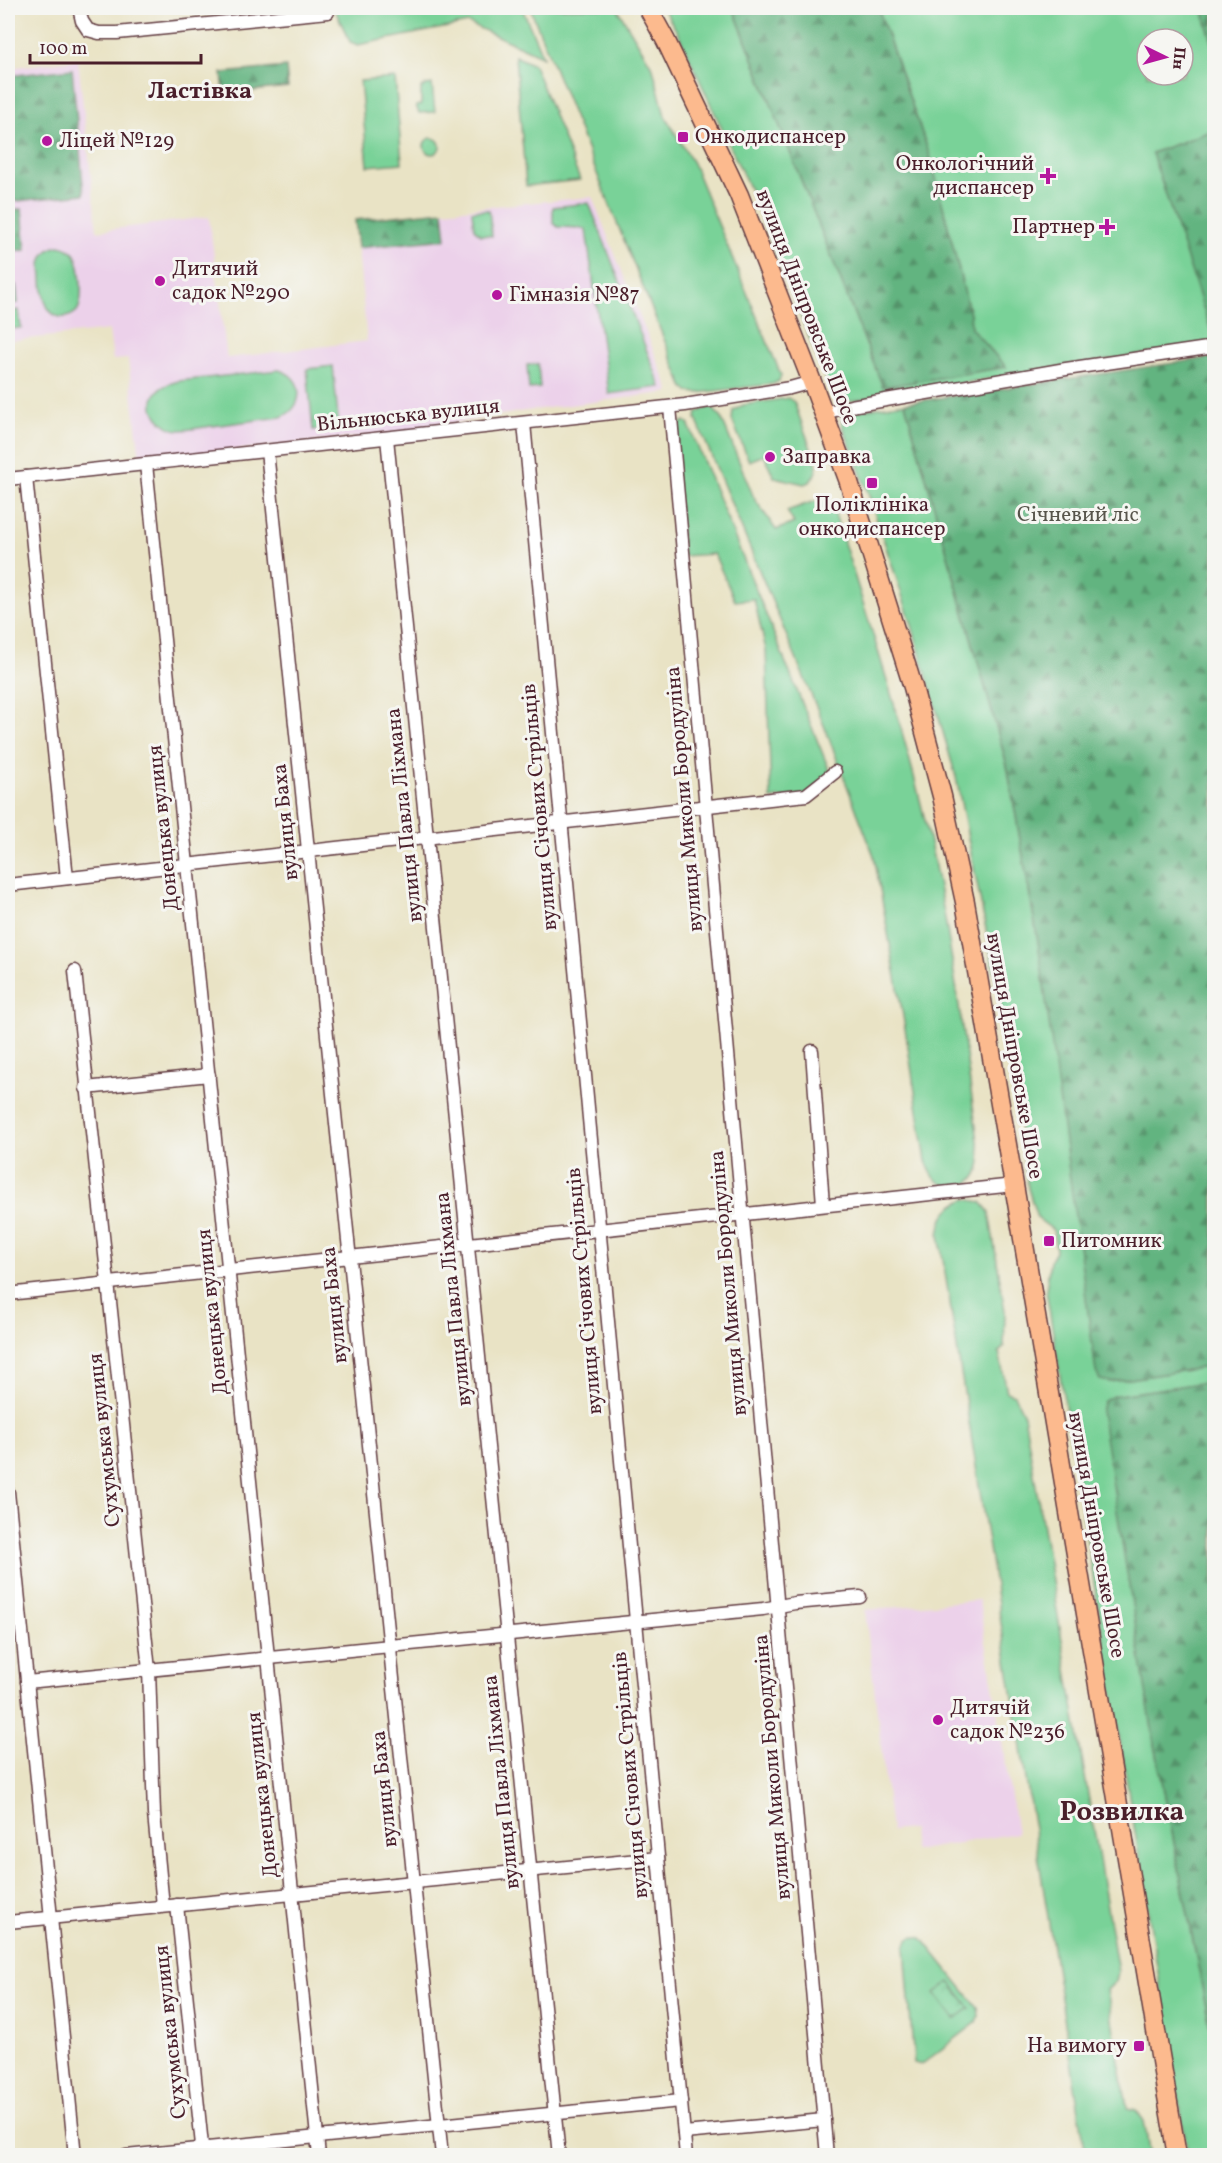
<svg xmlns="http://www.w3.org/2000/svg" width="1222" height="2163" font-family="Vollkorn,serif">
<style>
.built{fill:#ecd1ea}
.grass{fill:#79d298;stroke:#627862;stroke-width:1.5;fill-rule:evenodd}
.forest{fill:url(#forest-firs);stroke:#566a56;stroke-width:1.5}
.park{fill:url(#park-crowns);stroke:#627862;stroke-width:1.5}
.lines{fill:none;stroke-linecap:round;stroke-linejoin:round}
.street-casing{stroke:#623c42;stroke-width:15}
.primary-casing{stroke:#623c42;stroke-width:21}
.street{stroke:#fff;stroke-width:12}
.primary{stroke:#fcba8e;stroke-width:18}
.poi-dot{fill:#b5179e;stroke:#f6f6f2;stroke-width:2}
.labels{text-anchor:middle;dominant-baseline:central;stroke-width:6;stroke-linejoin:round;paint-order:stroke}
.poi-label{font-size:21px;fill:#4a1f2b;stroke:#f6f6f2;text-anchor:start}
.street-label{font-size:21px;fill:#4a1f2b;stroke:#f6f6f2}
.park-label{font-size:21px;fill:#58554c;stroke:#f6f6f2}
.quarter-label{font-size:24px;font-weight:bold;fill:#4a1f2b;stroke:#f6f6f2}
.district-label{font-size:27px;font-weight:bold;fill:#4a1f2b;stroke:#f6f6f2}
</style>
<defs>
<pattern id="forest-firs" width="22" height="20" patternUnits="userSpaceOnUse" patternTransform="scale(1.5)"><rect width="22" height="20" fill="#62b480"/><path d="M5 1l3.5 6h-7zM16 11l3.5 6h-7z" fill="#539269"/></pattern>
<pattern id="park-crowns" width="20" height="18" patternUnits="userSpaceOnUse" patternTransform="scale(1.5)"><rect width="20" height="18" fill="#79d298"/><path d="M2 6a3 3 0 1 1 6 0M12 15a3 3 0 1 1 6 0" fill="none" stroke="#6ab483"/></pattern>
</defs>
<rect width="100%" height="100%" fill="#f6f6f2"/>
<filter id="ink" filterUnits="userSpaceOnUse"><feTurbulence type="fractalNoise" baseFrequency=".0167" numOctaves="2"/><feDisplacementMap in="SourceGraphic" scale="12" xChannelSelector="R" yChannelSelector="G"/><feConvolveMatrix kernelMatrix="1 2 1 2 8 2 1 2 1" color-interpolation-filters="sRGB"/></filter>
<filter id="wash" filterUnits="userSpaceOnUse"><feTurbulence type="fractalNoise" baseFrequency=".008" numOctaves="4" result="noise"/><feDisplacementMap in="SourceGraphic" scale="24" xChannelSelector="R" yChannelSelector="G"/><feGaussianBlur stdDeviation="1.35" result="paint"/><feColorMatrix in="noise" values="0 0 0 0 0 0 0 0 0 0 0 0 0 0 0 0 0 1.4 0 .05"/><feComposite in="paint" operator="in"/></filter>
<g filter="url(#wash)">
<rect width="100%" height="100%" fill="#e9e3c5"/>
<!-- built -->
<g class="built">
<polygon points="78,60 97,231 209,217 227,358 367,341 358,248 446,239 443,211 592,197 670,392 525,411 387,434 140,460 128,359 113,360 109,330 8,341 8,68"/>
<polygon points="979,1600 1017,1833 914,1851 912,1829 891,1831 865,1610"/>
</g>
<!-- grass -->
<g class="grass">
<polygon points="334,8 522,8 543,57 468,23 358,45 350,42"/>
<polygon points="530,8 617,8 653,68 665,116 693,163 781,375 779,381 773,384 698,393 688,392 683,386"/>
<path d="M663 8H733L883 387 1006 367 971 328 970 314 931 159 878 8H1202L1214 48V130L1152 153 1214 337V343L844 402 837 399 831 392 751 192 678 33ZM1147 39H1183V75H1147Z"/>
<polygon points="515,56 534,65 580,180 526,186"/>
<polygon points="395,78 402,163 368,166 360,81"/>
<polygon points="432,84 435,112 419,113 416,106 421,105 421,88 426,85"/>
<circle cx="432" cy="146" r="8"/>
<polygon points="589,203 661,387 609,394 586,230 581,228 558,227 553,223 553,207"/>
<polygon points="489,210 492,236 481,235 474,229 472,211"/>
<path d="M59 246C66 247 71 249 75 255 81 265 84 302 77 311 72 316 67 318 60 317 40 313 43 281 41 266 42 255 47 248 59 246Z"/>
<polygon points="16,285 18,303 8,304 8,286"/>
<polygon points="19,310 21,328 8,329 8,312"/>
<polygon points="538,364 540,388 529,389 527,365"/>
<polygon points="333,366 339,428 313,430 307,369"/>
<path d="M279 370C305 377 305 408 281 417 258 420 235 423 212 426 202 427 190 430 180 430 163 430 143 407 158 391 163 385 172 383 179 381Z"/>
<polygon points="788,398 794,402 817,465 816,473 810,482 804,484 774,477 764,455 749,461 732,420 733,411 743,405"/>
<polygon points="905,403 1007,765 1038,941 1110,1382 1214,1366 1214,1381 1113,1396 1152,1729 1214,2048 1214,2155 1188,2155 1046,1290 1050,1261 1056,1251 1053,1230 1037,1218 1028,1188 1008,1041 956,777 911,622 868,493 842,424 842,417 847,412"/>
<path d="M711 407 721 417 754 498 776 530 794 523 787 511 815 501 827 503 834 511C874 638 917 765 941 897 958 985 968 1074 981 1162 980 1167 978 1173 976 1176 968 1187 949 1189 939 1182 932 1178 929 1168 926 1161L903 1016 874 856 823 723 696 419 697 412Z"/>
<polygon points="685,421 688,423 831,774 806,795 771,799 766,650 754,599 735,601 714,554 683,556 672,434 681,423"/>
<path d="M966 1199 981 1202 989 1212 1005 1311 1004 1347 999 1352 1007 1392 1014 1395 1024 1415 1118 1972 1116 1981 1107 1990 1127 2108 1136 2110 1144 2121 1150 2155H1086L939 1235C941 1216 948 1206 966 1199Z"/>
<polygon points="913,1936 922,1938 978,2008 979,2016 977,2022 921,2065 914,2063 905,1948 908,1939"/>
</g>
<!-- forest -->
<g class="forest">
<polygon points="733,8 878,8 931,159 970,314 971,328 1006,367 883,387"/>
<polygon points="1202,8 1214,8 1214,48"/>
<polygon points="286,67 288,87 224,94 222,73"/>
<polygon points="72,69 84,194 8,202 8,76"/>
<polygon points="1214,130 1214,337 1213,337 1152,153"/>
<polygon points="22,209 26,250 8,252 8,210"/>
<polygon points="443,211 446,239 358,248 355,220"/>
<polygon points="1214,357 1214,1366 1110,1382 1100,1380 1096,1372 1038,941 1007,765 905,403"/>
<polygon points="1214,1381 1214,2048 1152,1729 1101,1411 1104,1401 1113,1396"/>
</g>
<!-- park -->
<polygon class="park" points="950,1982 970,2008 955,2019 935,1993"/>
</g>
<g filter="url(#ink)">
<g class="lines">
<!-- street casing -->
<g class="street-casing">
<g id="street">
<polyline points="79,8 82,21 88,30 99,33 117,33 328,12"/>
<polyline points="670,407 827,2156"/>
<polyline points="824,413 851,406 1066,369 1214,347"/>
<polyline points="524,423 686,2156"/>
<polyline points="387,438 559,2156"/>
<polyline points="267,451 442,2156"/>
<polyline points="146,464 319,2156"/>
<polyline points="26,477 67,878"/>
<polyline points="8,479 685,405 790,388 812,382"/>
<polyline points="8,885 806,795 835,772"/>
<polyline points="75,971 149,1670 154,1814 163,1906"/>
<polyline points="812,1051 823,1205"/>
<polyline points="86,1088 209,1075"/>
<polyline points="8,1294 1014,1185"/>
<polyline points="8,1492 75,2156"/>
<polyline points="27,1682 763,1609 795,1603 860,1597"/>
<polyline points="177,1905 203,2155"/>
<polyline points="8,1922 658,1858"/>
<polyline points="684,2133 824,2120"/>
<polyline points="126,2156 681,2101"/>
</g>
</g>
<!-- primary casing -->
<g class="primary-casing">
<polyline id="primary" points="648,8 666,41 739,195 812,382 848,479 913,687 942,796 965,902 1014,1185 1177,2156"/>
</g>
<!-- street -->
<use href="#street" class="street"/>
<!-- primary -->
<use href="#primary" class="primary"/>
</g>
</g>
<!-- markers -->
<g class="poi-dot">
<rect x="677" y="131" width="12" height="12" rx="3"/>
<circle cx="47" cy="141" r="6"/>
<path d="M1045 167h6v6h6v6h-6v6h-6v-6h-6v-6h6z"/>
<path d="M1104 218h6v6h6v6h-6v6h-6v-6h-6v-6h6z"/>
<circle cx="160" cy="281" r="6"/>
<circle cx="497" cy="295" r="6"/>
<circle cx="770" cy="457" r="6"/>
<rect x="866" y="477" width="12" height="12" rx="3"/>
<rect x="1043" y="1235" width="12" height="12" rx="3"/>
<circle cx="938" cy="1720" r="6"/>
<rect x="1133" y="2040" width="12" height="12" rx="3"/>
</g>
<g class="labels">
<!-- poi labels -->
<g class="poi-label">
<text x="695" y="137">Онкодиспансер</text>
<text x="59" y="141">Ліцей №129</text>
<text x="1034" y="164" text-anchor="end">Онкологічний<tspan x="1034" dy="24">диспансер</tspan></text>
<text x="1095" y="227" text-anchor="end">Партнер</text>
<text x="172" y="269">Дитячий<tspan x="172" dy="24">садок №290</tspan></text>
<text x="509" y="295">Гімназія №87</text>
<text x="782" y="457">Заправка</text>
<text x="872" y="505" text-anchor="middle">Поліклініка<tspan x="872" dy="24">онкодиспансер</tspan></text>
<text x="1061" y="1241">Питомник</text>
<text x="950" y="1708">Дитячій<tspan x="950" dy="24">садок №236</tspan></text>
<text x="1127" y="2046" text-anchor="end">На вимогу</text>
</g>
<!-- street labels -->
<g class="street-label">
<text transform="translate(806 307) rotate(69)">вулиця Дніпровське Шосе</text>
<text transform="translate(408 416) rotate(-6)">Вільнюська вулиця</text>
<text transform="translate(685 799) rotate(-95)">вулиця Миколи Бородуліна</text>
<text transform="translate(540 807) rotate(-95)">вулиця Січових Стрільців</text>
<text transform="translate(405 815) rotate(-96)">вулиця Павла Ліхмана</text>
<text transform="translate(286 822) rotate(-96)">вулиця Баха</text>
<text transform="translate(164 828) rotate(-96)">Донецька вулиця</text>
<text transform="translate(1014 1056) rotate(80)">вулиця Дніпровське Шосе</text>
<text transform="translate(729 1283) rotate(-95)">вулиця Миколи Бородуліна</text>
<text transform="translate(585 1291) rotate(-95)">вулиця Січових Стрільців</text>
<text transform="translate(454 1299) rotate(-96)">вулиця Павла Ліхмана</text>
<text transform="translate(335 1305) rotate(-96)">вулиця Баха</text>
<text transform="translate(213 1312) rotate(-96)">Донецька вулиця</text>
<text transform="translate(105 1440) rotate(-96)">Сухумська вулиця</text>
<text transform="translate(1096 1535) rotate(80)">вулиця Дніпровське Шосе</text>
<text transform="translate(773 1767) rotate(-95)">вулиця Миколи Бородуліна</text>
<text transform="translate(631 1775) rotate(-95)">вулиця Січових Стрільців</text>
<text transform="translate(502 1782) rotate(-96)">вулиця Павла Ліхмана</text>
<text transform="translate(385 1789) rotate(-96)">вулиця Баха</text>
<text transform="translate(263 1795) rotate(-96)">Донецька вулиця</text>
<text transform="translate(171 2032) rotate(-96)">Сухумська вулиця</text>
</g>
<!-- park labels -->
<g class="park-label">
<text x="1078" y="515">Січневий ліс</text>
</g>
<!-- quarter labels -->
<g class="quarter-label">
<text x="200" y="92">Ластівка</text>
</g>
<!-- district labels -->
<g class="district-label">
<text x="1122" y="1813">Розвилка</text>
</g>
</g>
<!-- margin -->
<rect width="1222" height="2163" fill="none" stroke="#f6f6f2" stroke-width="30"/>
<!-- north arrow -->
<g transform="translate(1165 57) rotate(95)"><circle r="28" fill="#f6f6f2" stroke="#b1a0a2" stroke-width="1.5"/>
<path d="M0-4.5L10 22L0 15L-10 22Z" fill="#b5179e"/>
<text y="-9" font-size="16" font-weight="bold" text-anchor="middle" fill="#4a1f2b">Пн</text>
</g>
<!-- scale -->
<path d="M30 54v9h171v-9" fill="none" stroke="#4a1f2b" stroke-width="3"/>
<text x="39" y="54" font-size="18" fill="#4a1f2b" stroke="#f6f6f2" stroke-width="4.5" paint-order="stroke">100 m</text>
</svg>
